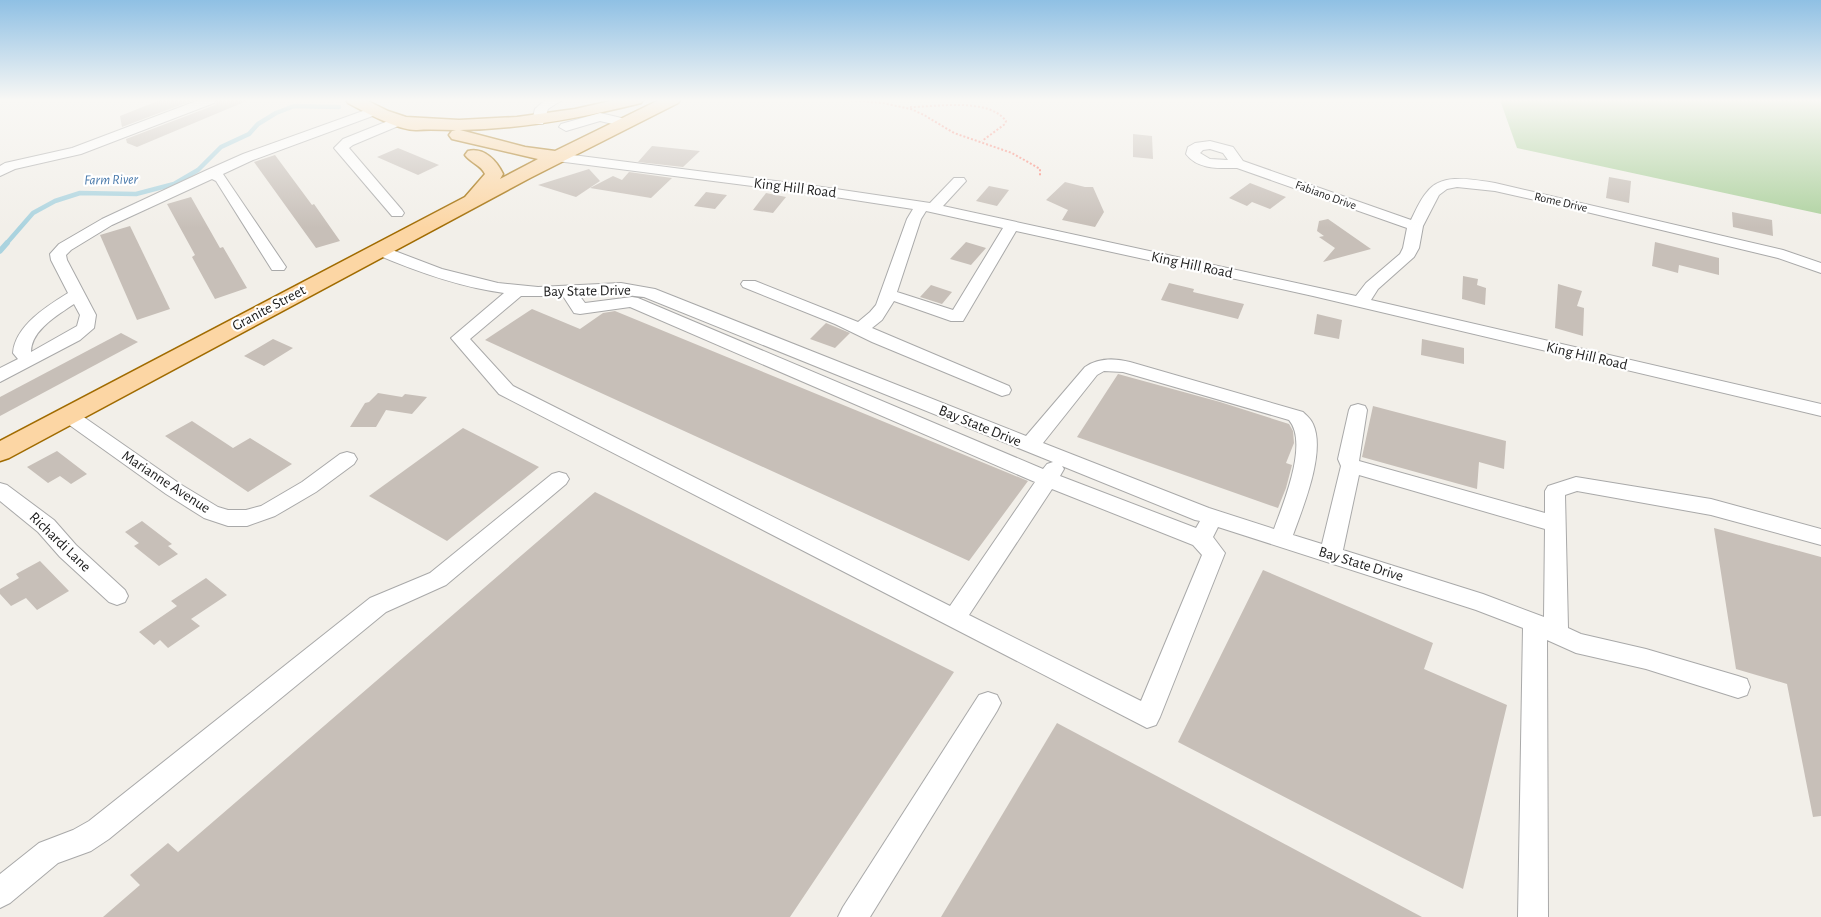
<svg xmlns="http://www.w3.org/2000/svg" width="1821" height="917" font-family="'Alegreya Sans',sans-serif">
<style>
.forest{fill:#add19e}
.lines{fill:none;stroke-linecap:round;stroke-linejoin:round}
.stream-far1{stroke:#aad3df;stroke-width:4.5}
.stream{stroke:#aad3df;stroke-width:5.5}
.building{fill:#c7bfb8}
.minor-casing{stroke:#a9a9a9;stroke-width:2}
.major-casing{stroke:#a06b00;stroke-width:3}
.path{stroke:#fa8072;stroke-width:2;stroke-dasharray:2 2;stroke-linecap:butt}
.minor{fill:#fff;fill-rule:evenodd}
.major{fill:#fcd6a4;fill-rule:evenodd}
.labels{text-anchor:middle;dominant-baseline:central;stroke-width:4.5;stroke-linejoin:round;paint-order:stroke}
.far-street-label{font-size:12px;fill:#222;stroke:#fff}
.far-water-label{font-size:14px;font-style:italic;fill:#4a7aab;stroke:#fff}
.street-label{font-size:15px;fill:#222;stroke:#fff}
</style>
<rect width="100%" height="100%" fill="#f2efe9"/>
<!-- forest -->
<polygon class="forest" points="1500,100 1821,100 1821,214 1517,148"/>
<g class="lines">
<!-- stream-far1 -->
<polyline class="stream-far1" points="6,244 33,213 55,201 80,193 136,194 174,184 198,170 221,147 249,134 258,124 276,113 294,106 339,107"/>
<!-- stream -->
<polyline class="stream" points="0,251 7,243"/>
</g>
<!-- building -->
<g class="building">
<polygon points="160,100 194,100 122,127 120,116"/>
<polygon points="218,100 249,100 137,147 127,143 126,139 215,105"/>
<polygon points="1133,134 1152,136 1153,159 1133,157"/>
<polygon points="652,146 700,151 683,167 638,162"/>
<polygon points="398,148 439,165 418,175 377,157"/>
<polygon points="275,155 312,205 314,204 340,241 316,248 254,162"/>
<polygon points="589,169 600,181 576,197 538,185"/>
<polygon points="629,172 672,178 651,198 590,188 613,176 622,180"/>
<polygon points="1609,177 1631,181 1629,203 1606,198"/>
<polygon points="1065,182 1085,187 1093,187 1104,212 1095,227 1062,220 1068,210 1046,200"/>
<polygon points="1250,183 1286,197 1270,209 1252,202 1247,206 1229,198"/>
<polygon points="989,186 1009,190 997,206 976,201"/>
<polygon points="706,192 727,195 715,209 694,206"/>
<polygon points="766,193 786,197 773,213 753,210"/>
<polygon points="191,197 220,248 223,247 247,288 215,299 192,257 195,255 167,204"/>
<polygon points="1732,212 1772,220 1773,236 1733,227"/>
<polygon points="1328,219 1371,249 1323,262 1335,248 1319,237 1324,236 1317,231 1319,221"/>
<polygon points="130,226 170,309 137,320 100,235"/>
<polygon points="966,242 986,248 971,265 950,259"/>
<polygon points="1655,242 1719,258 1719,275 1679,265 1678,273 1652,266"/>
<polygon points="1463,276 1478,279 1477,285 1486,288 1485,305 1462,299"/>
<polygon points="1169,283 1194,289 1193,292 1244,304 1238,319 1161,300"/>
<polygon points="1558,284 1582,291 1577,306 1584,308 1583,336 1555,328"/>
<polygon points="931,285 952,292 942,304 920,297"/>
<polygon points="532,309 580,329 603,313 615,311 1028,481 969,561 485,340"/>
<polygon points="1317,314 1342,320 1339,339 1314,334"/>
<polygon points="826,323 850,333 835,348 810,339"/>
<polygon points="121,333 138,342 0,416 0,397"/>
<polygon points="273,339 293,348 264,366 244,356"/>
<polygon points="1422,339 1464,348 1464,364 1421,355"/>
<polygon points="1118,374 1220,402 1289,424 1293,431 1294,443 1286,463 1292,465 1286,488 1278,508 1077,437"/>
<polygon points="378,393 402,397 405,394 427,397 412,414 386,410 376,427 350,427 365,403 369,402"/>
<polygon points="1373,406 1506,441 1504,469 1479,462 1477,489 1362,457"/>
<polygon points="192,421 233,448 250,438 292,464 248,492 165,436"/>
<polygon points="463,428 539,467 447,541 369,496"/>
<polygon points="57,451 87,474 71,484 60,476 48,483 27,467"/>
<polygon points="595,492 954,672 790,917 103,917 140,885 130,875 168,843 178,852"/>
<polygon points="142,521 172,544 168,546 178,554 159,566 134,546 139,543 125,532"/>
<polygon points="1714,528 1821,557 1821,816 1813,817 1787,684 1736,669"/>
<polygon points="40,561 69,591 37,610 26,598 11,606 0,594 0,589 19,578 16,574"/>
<polygon points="1263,570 1433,643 1424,669 1507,705 1463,889 1178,742"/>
<polygon points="206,578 227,595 191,619 200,626 168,648 160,640 154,645 139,632 177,606 171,601"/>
<polygon points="1057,723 1422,917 941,917"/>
</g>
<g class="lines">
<!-- minor casing -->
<g class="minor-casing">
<g id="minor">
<polygon points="199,100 216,100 214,103 81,154 15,169 0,176 0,166 5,163 72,148"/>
<polygon points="545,100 562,100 548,109 543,124 533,124 532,121 535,109"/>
<path d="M374 107 380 111 378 114 253 160 223 174 286 267 284 270H272L216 181 212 179 112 225 71 250 66 255 67 260 96 315 94 328 80 340 0 382V368L18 359 13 353C15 326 47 306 68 293L51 260 50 254 59 244 102 219 207 170 243 154ZM74 304 80 315 77 326 31 352C31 330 58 315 74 304Z"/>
<polygon points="600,113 630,120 631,123 625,127 600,121 566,131 559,127 561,124"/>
<polygon points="398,117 403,118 404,121 403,124 353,145 349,148 402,210 404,213 402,216 392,216 334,148 343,139"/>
<path d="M1210 141 1233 147 1243 161 1411 220C1416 210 1420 200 1427 192 1442 172 1474 180 1495 183L1783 250 1821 263V273L1778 258 1570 208 1495 191 1457 187 1447 189 1439 195 1423 226 1419 248 1414 257 1378 289 1371 300 1821 404V416L1313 296 1016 231 963 321H951L894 301 882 320 872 328 1009 386 1011 390 1009 394 1002 396 872 342 835 324 743 287 741 284 743 281H755L858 322 870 312 876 305 907 219 913 209 822 195 557 161 550 157 557 153 822 187 930 203 954 178H964L966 181 943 206 1356 296 1366 283 1400 254 1403 248 1407 228 1237 168C1219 168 1198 170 1186 154L1188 147 1195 143ZM1210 149 1223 153 1228 160 1210 159 1200 153 1203 150ZM926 211 1003 228 953 310 897 292 921 219Z"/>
<path d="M379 245 442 269 498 283 538 287 621 283 655 289 1026 436 1085 367C1098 358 1115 358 1130 362L1303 412C1306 415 1311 419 1313 424 1326 452 1303 507 1293 535L1322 544 1341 466 1338 459 1349 410 1351 406 1358 404 1365 406 1367 410 1359 461 1545 513V491L1548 486 1576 477 1711 499 1821 529V545L1711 515 1577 491 1565 495 1568 628 1581 634 1646 649 1738 676 1747 679 1750 687 1747 695 1738 698 1646 669 1576 653 1547 640 1548 917H1518L1523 628 1476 610 1218 527 1213 537 1225 553 1160 717 1156 725 1147 728 499 394 451 338 504 293C459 287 415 271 373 253L371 250 373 247ZM607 293 644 297 1053 462 1047 464 1043 469 638 298 632 297 585 303 579 295ZM521 296H563L574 313 580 314 630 307 1035 482 950 606 513 386 470 339ZM1104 371 1123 372 1289 420C1309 443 1283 504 1274 529L1209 508 1043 443 1097 375ZM1062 466 1195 520 1200 521 1196 528 1060 476 1064 469ZM1359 475 1545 529 1544 617 1483 594 1343 550ZM1052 489 1193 545 1202 555 1141 701 969 615Z"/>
<polygon points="68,409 75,411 180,484 218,507 228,510 246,510 261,506 302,482 340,454 347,452 354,454 357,459 354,464 316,492 275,516 247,526 228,526 204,518 166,494 61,419 58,415 61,411"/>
<polygon points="559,472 566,474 569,479 566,484 446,585 386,612 109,839 91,851 58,863 10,903 0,908 0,874 39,843 73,830 89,821 370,598 430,573 552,474"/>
<polygon points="0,483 7,485 54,520 76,545 125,590 128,596 125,602 117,605 109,602 60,557 38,532 0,501"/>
<polygon points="988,692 997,695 1001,703 997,711 870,917 838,917 843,907 979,695"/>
</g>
</g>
<!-- major casing -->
<g class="major-casing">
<path id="major" d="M346 100H366L388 111 406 117 459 120 517 117 575 109 615 100H643L641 103C581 118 522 129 460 130L525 147 555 151 659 100H680L678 103 530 178 9 458 0 461V441L465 197 485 174C481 165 471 163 465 155L468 151C484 147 497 161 503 174L500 179 538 159 452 139 449 135 452 131 456 130C443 130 430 129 417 130 399 131 365 112 348 103Z"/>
</g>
<!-- path -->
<g class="path">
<polyline points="847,100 883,103 911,109 924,115 954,133 1012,153 1040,169 1040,176"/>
<path d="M910 107C937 107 988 97 1006 121L1005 124 982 141"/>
</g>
<!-- minor -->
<use href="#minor" class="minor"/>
<!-- major -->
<use href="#major" class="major"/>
</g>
<!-- sky -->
<linearGradient id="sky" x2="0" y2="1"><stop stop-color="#8fc0e4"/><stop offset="0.44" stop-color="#f9f8f5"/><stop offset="1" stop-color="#f9f8f5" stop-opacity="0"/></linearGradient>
<rect width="1821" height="228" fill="url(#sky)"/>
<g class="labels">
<!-- far-street labels -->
<g class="far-street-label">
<text transform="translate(1326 195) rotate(20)">Fabiano Drive</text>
<text transform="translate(1561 202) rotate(13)">Rome Drive</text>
</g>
<!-- far-water labels -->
<g class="far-water-label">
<text transform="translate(111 180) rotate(-1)">Farm River</text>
</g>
<!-- street labels -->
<g class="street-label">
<text transform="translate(795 188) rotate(7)">King Hill Road</text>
<text transform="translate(1192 265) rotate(12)">King Hill Road</text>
<text transform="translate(587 291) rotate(-1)">Bay State Drive</text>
<text transform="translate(269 308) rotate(-28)">Granite Street</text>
<text transform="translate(1587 356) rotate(13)">King Hill Road</text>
<text transform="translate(980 426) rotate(22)">Bay State Drive</text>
<text transform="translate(166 482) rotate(33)">Marianne Avenue</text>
<text transform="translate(60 542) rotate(44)">Richardi Lane</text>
<text transform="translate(1361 564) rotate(17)">Bay State Drive</text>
</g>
</g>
</svg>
